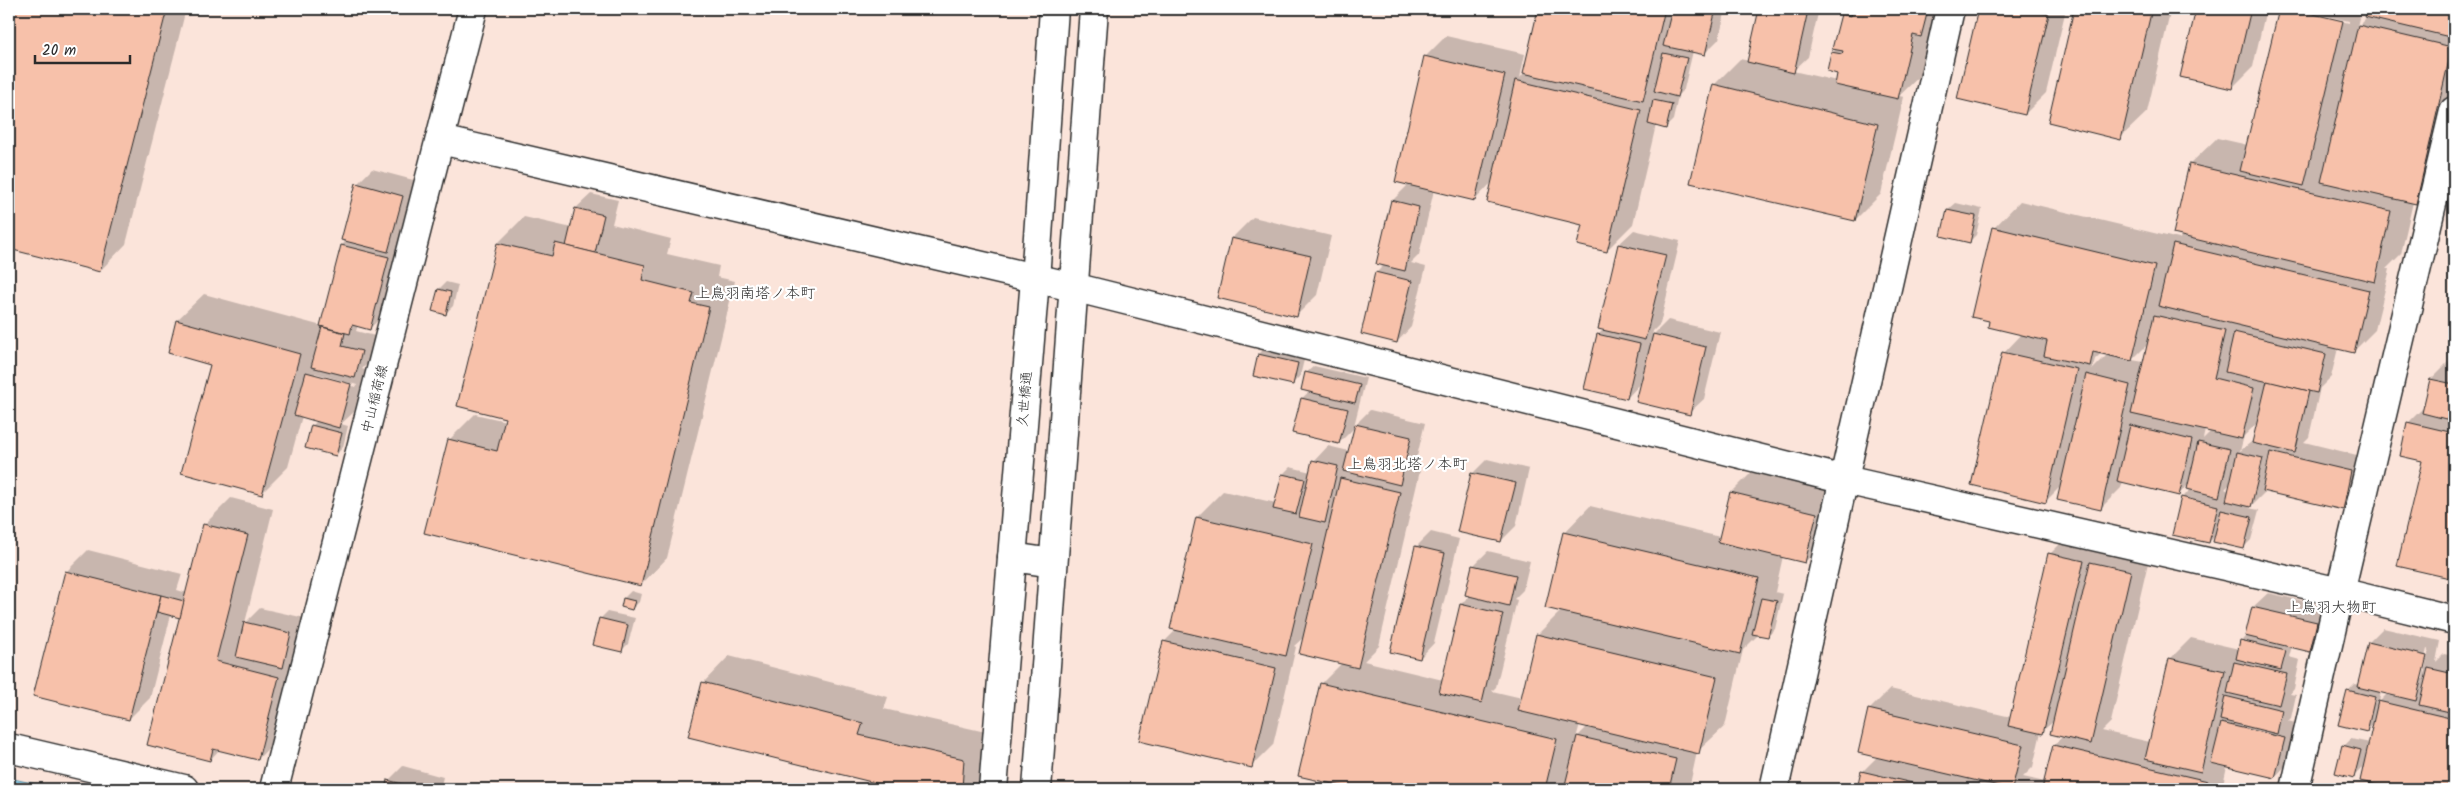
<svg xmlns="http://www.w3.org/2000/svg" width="2463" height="798" font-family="Kalam,'Klee One',sans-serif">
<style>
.built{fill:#fbe4da}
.water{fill:#91d6f3;stroke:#6892a3}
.shadow{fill:#0003;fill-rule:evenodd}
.building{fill:#f7c1aa;stroke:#2b2b2b}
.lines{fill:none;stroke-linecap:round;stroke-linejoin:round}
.street-casing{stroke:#2b2b2b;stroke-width:31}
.secondary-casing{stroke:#2b2b2b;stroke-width:31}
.street{stroke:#fff;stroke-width:28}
.secondary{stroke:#fff;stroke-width:28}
.labels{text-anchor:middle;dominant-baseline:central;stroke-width:4.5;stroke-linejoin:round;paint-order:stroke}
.street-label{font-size:14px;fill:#2b2b2b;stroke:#fff}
.neighbourhood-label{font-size:15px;fill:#2b2b2b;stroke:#fff}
</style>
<rect width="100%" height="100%" fill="#fdf3ee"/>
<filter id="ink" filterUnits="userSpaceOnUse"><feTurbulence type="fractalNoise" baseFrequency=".02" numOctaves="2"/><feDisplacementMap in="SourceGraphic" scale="10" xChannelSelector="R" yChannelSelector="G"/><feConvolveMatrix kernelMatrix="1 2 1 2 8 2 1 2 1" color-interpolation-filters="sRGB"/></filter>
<g filter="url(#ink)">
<!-- built -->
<rect class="built" x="9" y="9" width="2445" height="780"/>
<!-- water -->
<polygon class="water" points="9,778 59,789 9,789"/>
<!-- shadow -->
<g class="shadow">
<polygon points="9,9 186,9 126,244 100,271 9,248"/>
<polygon points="1540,9 1726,9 1719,39 1704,54 1693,51 1684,89 1676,97 1678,97 1673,120 1666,127 1656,125 1633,224 1607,250 1583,224 1492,182 1475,200 1434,190 1419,255 1411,263 1426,267 1411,327 1397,342 1376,273 1384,265 1393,200 1409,184 1425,57 1446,36 1525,54 1520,78 1524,73"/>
<polygon points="1761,9 1819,9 1808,57 1793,71 1837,81 1839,73 1833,52 1836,49 1842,14 1845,11 1842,9 1947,9 1924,72 1899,96 1904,97 1881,194 1855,220 1714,85 1740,59 1749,61"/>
<polygon points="1980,9 2066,9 2046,93 2025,114 1959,98"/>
<polygon points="2076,9 2171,9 2147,112 2120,138 2049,121"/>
<polygon points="2198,9 2266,9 2253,67 2232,88 2182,76"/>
<path d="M2280 9H2294L2349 23V21L2298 9H2361L2357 27 2367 17 2369 9H2454V122L2442 176 2415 203 2413 202 2401 254 2386 269H2390L2375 330 2354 351 2338 348 2331 377 2320 388 2309 437 2304 442 2365 457 2357 494 2342 509 2266 491 2249 508 2259 510 2251 540 2244 547 2216 535 2209 542 2182 498 2191 489 2190 483 2179 494 2123 481 2121 488 2100 509 2062 485 2045 502 2004 353 2022 334 1994 228 2020 201 2179 239 2183 235 2174 233 2190 164 2217 138 2248 145ZM2149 343 2144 362 2132 360ZM2102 353 2108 354 2092 370 2095 359ZM2259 421 2255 439 2240 451 2244 436ZM2205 430 2211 431 2203 439ZM2231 483 2229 491 2225 489Z"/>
<path d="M372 169 417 181 403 236 398 241 403 243 385 314 370 328 358 325 356 331 375 336 369 362 362 369 365 370 354 412 341 424 348 426 343 447 336 455 312 426 318 420 302 416 288 467 261 494 212 364 177 320 204 294 322 326 342 245 347 240 357 184ZM315 373 357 385 356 387 315 376Z"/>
<polygon points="591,194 618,200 612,224 671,239 667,254 719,266 717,277 735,281 667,558 641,585 449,440 475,414 506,421 498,243 524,217 572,228 576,208"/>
<polygon points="1956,203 1982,209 1976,235 1969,242 1943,236 1948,210"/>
<polygon points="1253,217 1331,236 1317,295 1296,316 1232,238"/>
<polygon points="1634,230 1680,241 1660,324 1653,331 1652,336 1668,320 1720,332 1704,399 1689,413 1643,381 1627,398 1598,335 1604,329 1599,328 1619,244"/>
<polygon points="446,282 458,285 453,306 446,313 439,289"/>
<polygon points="1266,347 1305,356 1300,376 1292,384 1259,354"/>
<polygon points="2452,358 2454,359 2454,578 2398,565 2423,460 2408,423 2425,406 2431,379"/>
<path d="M1314 366 1366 378 1354 426 1370 410 1425 423 1414 469 1420 471 1379 646 1364 661 1443 680 1461 604 1470 595 1473 566 1488 551 1530 561 1523 590 1514 599 1517 600 1496 687 1492 691 1522 698 1537 635 1561 611 1564 533 1590 506 1720 537 1731 493 1752 472 1837 492 1826 540 1805 562 1783 556 1775 592 1783 594 1775 629 1768 636 1759 634 1743 650 1725 726 1697 752 1689 789H1360L1300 775 1321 684 1342 663 1304 637 1294 646 1296 647 1273 745 1252 766 1164 642 1177 629 1197 517 1223 491 1276 503 1283 474 1290 467 1311 472 1314 461 1328 446 1349 451 1355 427 1339 443 1302 398 1310 391 1306 373ZM1580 724 1588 726 1576 738Z"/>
<polygon points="1487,459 1529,469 1516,526 1501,541 1472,474"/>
<polygon points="231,498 273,509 245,623 260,608 305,618 284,732 258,759 220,749 210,760 181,617 171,615 150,698 129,719 35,695 67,571 88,550 182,574 177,590 187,593 204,525"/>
<polygon points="1431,532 1459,539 1434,643 1420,658 1416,547"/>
<path d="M2071 533 2104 540 2101 552 2112 541 2151 550 2111 722 2102 731 2150 742 2170 659 2191 638 2239 649 2241 641 2247 635 2253 607 2268 593 2330 607 2324 636 2309 650 2292 646 2289 657 2300 660 2294 689 2290 694 2296 695 2291 718 2288 721 2299 724 2289 762 2275 777 2227 766 2222 789H1858L1862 772 1878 756 1869 710 1890 689 2011 717 2050 554ZM2054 721 2063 736 2054 745 2045 782 2023 777 2033 767 2041 732Z"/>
<polygon points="631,591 641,594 639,602 632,609 622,606 624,598"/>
<polygon points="607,612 635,618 628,644 621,651 600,619"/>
<path d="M2383 628 2440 641 2436 662 2444 654 2454 656V789H2399L2361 780 2364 766 2354 776 2344 746 2351 739 2370 743 2375 722 2366 731 2348 691 2355 684 2359 685 2369 642ZM2427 649 2429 650 2423 679H2420ZM2381 691 2388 693 2379 702Z"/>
<polygon points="729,656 888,697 884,709 990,733 987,777 974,789 905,789 690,736 703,683"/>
<polygon points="403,766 443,777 440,789 386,789 388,781"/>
<polygon points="755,786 768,789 752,789"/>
</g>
<!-- building -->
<g class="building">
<polygon points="9,9 167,9 100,272 9,249"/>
<polygon points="1538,9 1665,9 1643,101 1523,73"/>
<polygon points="1672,9 1716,9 1705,55 1663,46"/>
<polygon points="1759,9 1782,9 1807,15 1794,73 1747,62"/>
<polygon points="1841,9 1928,10 1921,37 1913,35 1898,99 1835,85 1837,74 1827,71 1831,52 1842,54 1843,51 1832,49 1841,14 1851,16 1852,14 1840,12"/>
<polygon points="1978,9 2025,9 2049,14 2025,115 1957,99"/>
<polygon points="2074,9 2152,9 2121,140 2048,122"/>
<polygon points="2196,9 2251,9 2232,89 2180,77"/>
<polygon points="2279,9 2292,9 2343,21 2304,186 2240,171"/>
<polygon points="2368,9 2416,9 2435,13 2436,9 2454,9 2454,38 2365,17"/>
<polygon points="2358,25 2452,47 2416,204 2321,182"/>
<polygon points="1663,53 1687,58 1677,97 1654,91"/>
<polygon points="1424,56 1505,75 1475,201 1395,182"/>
<polygon points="1515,80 1641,110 1607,252 1577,245 1582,225 1487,202"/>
<polygon points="1713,84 1878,124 1855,221 1690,183"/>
<polygon points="1653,100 1672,104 1666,129 1648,124"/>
<polygon points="2189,164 2391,211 2375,282 2173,234"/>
<polygon points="356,183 403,196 388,252 341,240"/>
<polygon points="1391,200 1419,207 1405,271 1376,264"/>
<polygon points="575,208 604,215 595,253 566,246"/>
<polygon points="1947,210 1976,216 1970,243 1941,236"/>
<polygon points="1992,227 2155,266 2132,361 2093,352 2090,366 2044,356 2047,341 1988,327 1989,321 1971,317"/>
<polygon points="1231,238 1311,256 1297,317 1217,298"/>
<polygon points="497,243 552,256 555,243 645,265 642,280 694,293 691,303 709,307 641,586 424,533 448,439 497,451 505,418 457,406"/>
<polygon points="1618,244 1666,255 1645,340 1598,329"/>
<polygon points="2173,244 2369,290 2354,353 2158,306"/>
<polygon points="341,245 389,257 370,330 352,325 350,334 320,326"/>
<polygon points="1375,272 1412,281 1397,343 1361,334"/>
<polygon points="438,289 451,292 446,315 432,311"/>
<polygon points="2154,315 2225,331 2214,378 2254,388 2242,439 2131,414"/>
<polygon points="176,320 300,354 262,495 181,473 210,365 168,353"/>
<polygon points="322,327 345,333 342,346 362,351 355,378 311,367"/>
<polygon points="2234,332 2326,354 2317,393 2225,372"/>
<polygon points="1597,334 1640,344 1627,399 1584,389"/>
<polygon points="1653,334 1706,347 1690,415 1636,402"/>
<polygon points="2002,352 2077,369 2046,503 1971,485"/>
<polygon points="1258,354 1298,363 1293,385 1253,376"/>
<polygon points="306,372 351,384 339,428 294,415"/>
<polygon points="1305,372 1360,385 1355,403 1301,390"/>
<polygon points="2086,374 2130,385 2101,510 2057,500"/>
<polygon points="2430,379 2454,384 2454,421 2422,413"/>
<polygon points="2267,381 2309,391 2295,453 2252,443"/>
<polygon points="1301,398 1348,409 1339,444 1292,433"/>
<polygon points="2407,422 2454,433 2454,579 2397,566 2422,461 2400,456"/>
<polygon points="1355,424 1411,437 1400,485 1343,471"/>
<polygon points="311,425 342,433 336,456 305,448"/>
<polygon points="2130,425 2192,440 2179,496 2117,481"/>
<polygon points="2198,442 2230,449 2219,497 2187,489"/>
<polygon points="2237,452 2263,458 2251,507 2226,501"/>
<polygon points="2270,452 2351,471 2343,510 2262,491"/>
<polygon points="1312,460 1338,466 1325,523 1299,517"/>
<polygon points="1471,473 1516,483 1501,542 1457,532"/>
<polygon points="1282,474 1305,479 1296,514 1273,509"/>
<polygon points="1340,478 1400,492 1358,668 1299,654"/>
<polygon points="1730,492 1817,513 1805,563 1718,542"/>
<polygon points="2181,497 2218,506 2209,543 2172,535"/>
<polygon points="2221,510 2252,517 2244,549 2213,542"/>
<polygon points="1196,517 1313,544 1286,656 1170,629"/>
<polygon points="203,524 248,535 216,661 279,677 258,760 213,749 210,761 147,745"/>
<polygon points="1563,532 1759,578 1740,654 1545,608"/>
<polygon points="1415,546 1445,553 1420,659 1390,652"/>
<polygon points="2048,553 2084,561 2043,734 2008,726"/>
<polygon points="2090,562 2131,571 2091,744 2050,734"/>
<polygon points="1472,565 1516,575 1509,606 1465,595"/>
<polygon points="65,571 161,595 129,720 33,696"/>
<polygon points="161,595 184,601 180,618 157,612"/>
<polygon points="623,598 635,601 632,610 621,607"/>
<polygon points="1761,598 1777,601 1768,637 1752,634"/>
<polygon points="1460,604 1503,614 1482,703 1439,693"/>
<polygon points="2252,607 2317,622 2310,652 2245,636"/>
<polygon points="599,618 628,625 622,652 592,645"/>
<polygon points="244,622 291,633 283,668 236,657"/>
<polygon points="1536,634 1717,677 1699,754 1518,711"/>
<polygon points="2240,640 2286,651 2281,670 2236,659"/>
<polygon points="1163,641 1276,668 1252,768 1139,741"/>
<polygon points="2368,642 2427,656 2416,701 2357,687"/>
<polygon points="2169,658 2225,671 2201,772 2145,759"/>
<polygon points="2234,662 2287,674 2279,705 2227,693"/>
<polygon points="2428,668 2454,674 2454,713 2419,705"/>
<polygon points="702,682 863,723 859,735 964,759 962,789 900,789 688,737"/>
<polygon points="1320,683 1557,739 1545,789 1355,789 1298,776"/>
<polygon points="2347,690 2375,697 2367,732 2338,725"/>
<polygon points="2225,696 2282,710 2277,734 2220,720"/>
<polygon points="2378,701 2454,719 2454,789 2394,789 2360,781"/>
<polygon points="1868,709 2023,745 2012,789 1858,753"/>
<polygon points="2221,723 2285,738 2275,778 2211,763"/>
<polygon points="1577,736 1676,759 1669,789 1564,789"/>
<polygon points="2053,745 2208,781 2206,789 2042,789"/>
<polygon points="2342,745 2361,750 2354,778 2335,773"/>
<polygon points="1861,771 1938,789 1857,789"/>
<polygon points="387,780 421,789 385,789"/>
</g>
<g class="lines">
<!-- street casing -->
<g class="street-casing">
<g id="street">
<polyline points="441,140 1073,287 1845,480 2340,592 2454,620"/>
<polyline points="1012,557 1053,563"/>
<polyline points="1774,789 1950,9"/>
<polyline points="2295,789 2340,592 2454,111"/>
</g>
</g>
<!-- secondary casing -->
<g class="secondary-casing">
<g id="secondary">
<polyline points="9,748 184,789"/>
<polyline points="274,789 473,9"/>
<polyline points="993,789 1035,279 1054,9"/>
<polyline points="1037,789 1094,9"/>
</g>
</g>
<!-- street -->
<use href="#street" class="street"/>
<!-- secondary -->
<use href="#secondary" class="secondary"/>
</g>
</g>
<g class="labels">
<!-- street labels -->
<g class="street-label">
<text transform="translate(375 399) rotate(-76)">中山稲荷線</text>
<text transform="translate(1025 399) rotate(-85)">久世橋通</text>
</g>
<!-- neighbourhood labels -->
<g class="neighbourhood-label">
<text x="755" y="294">上鳥羽南塔ノ本町</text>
<text x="1407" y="465">上鳥羽北塔ノ本町</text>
<text x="2331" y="608">上鳥羽大物町</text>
</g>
</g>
<!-- margin -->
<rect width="2463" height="798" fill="none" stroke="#fff" stroke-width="30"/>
<rect x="15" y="15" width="2433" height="768" fill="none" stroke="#2b2b2b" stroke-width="2" filter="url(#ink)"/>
<!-- scale -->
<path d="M35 55v8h95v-8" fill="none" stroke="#2b2b2b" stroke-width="2.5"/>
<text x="42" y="55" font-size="15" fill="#2b2b2b" stroke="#ffffff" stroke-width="4" paint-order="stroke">20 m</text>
</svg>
